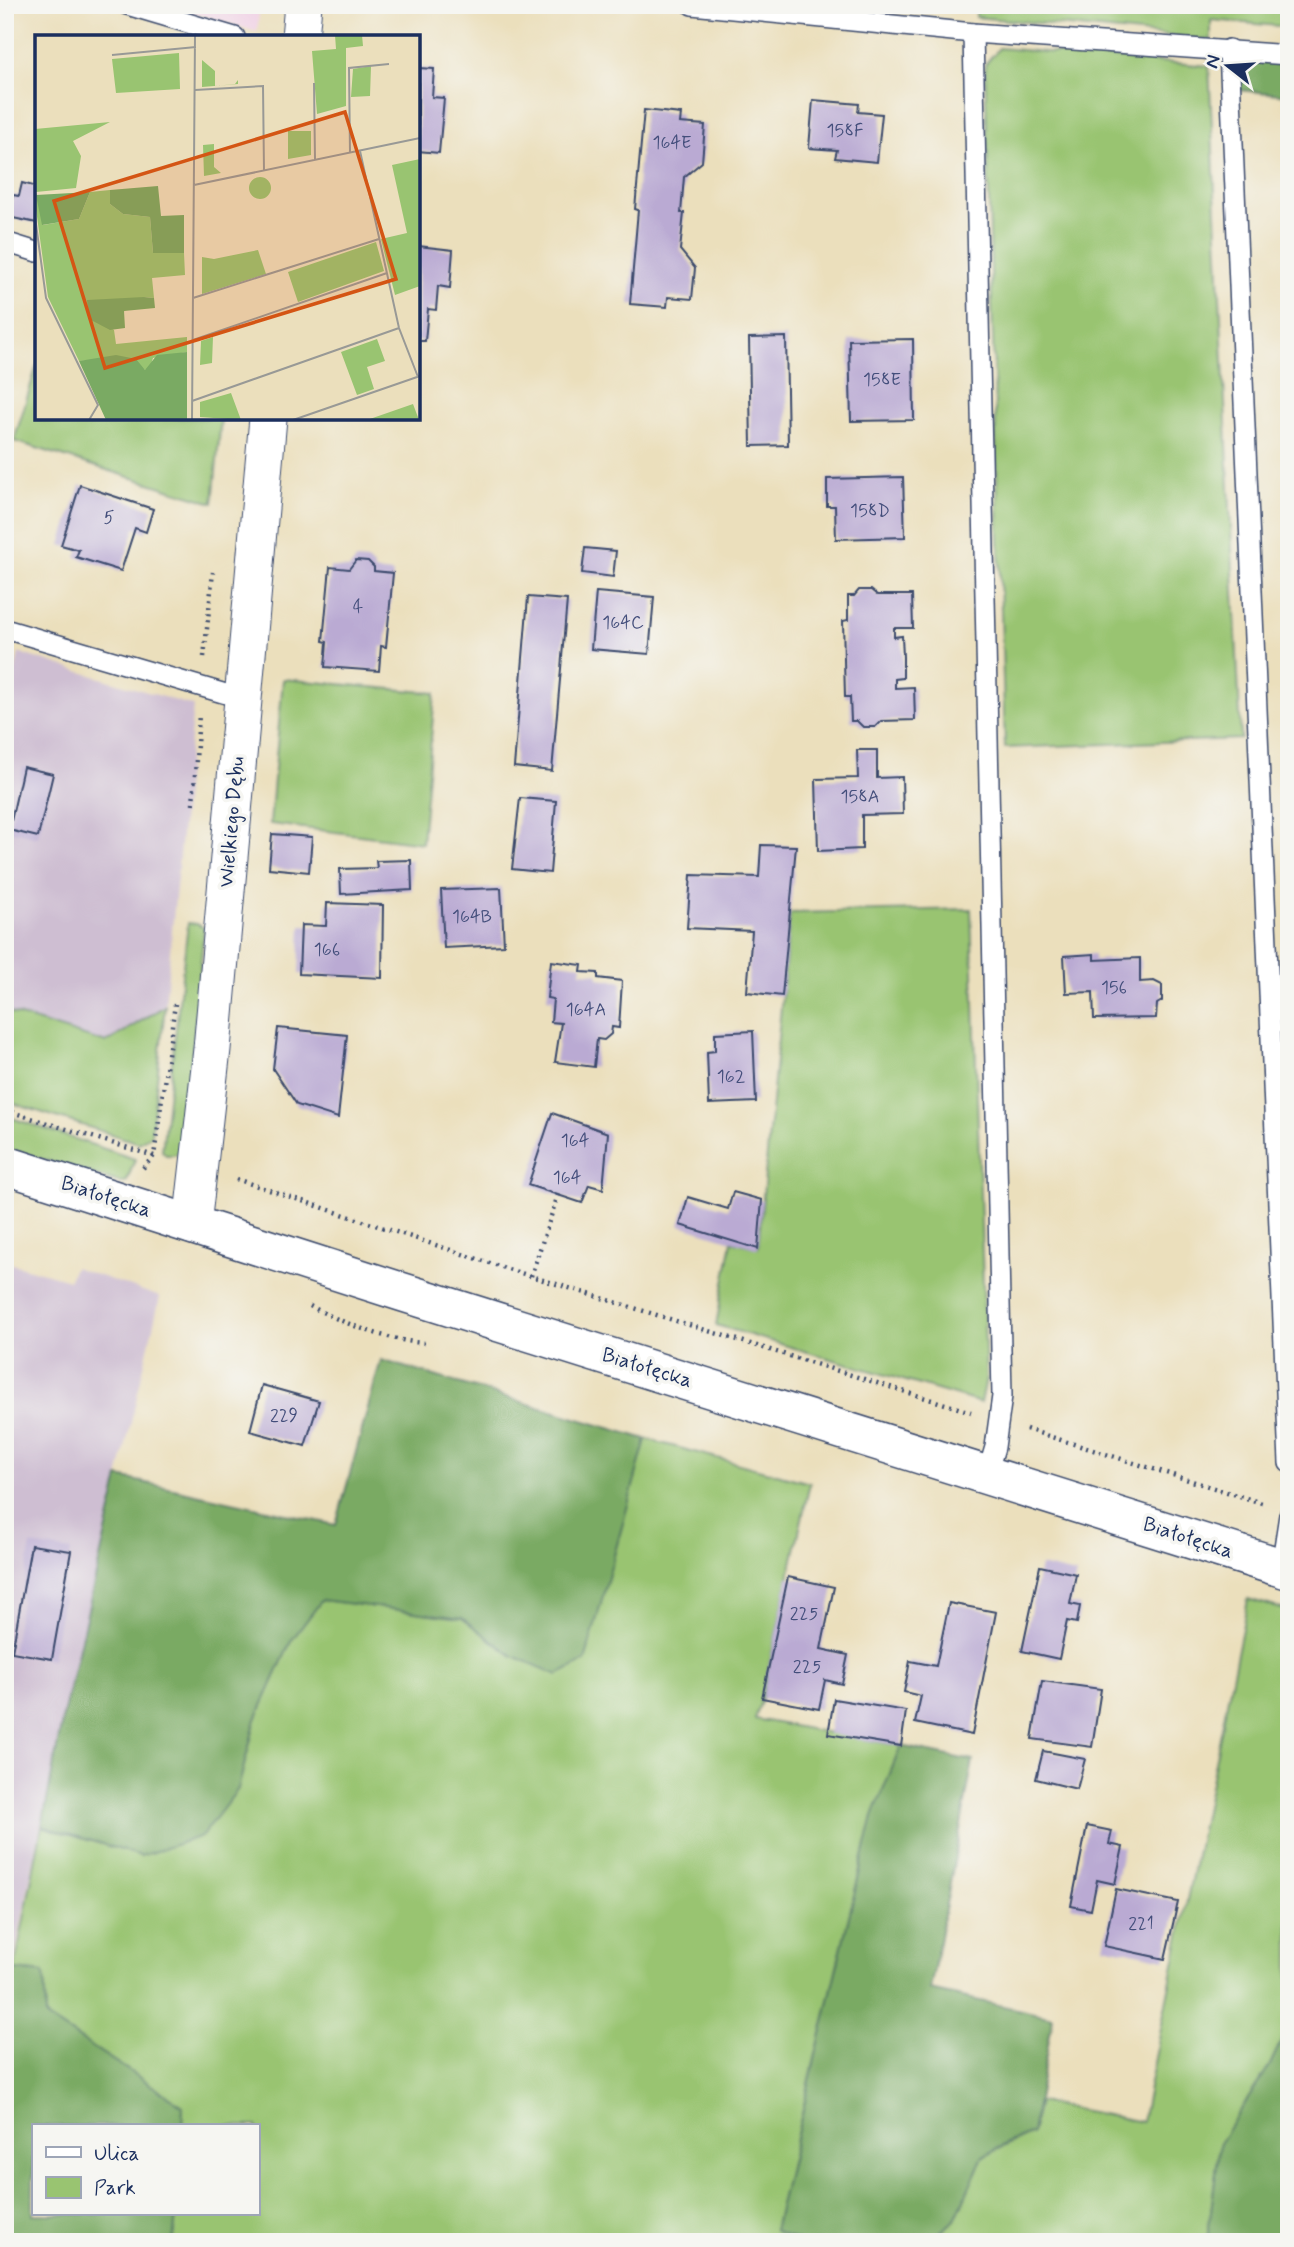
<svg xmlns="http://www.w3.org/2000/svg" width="1294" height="2247" font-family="Mynerve,sans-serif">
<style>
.built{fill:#f0d0e5}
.industrial{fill:#cebed2}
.green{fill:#99c471;stroke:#5a7a68;stroke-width:2}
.forest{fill:#7aaa63;stroke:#4a6c60;stroke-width:2}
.building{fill:#baaad3}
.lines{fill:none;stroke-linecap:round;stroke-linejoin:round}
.lane-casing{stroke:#3a496c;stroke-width:22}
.street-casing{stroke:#3a496c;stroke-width:39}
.secondary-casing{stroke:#3a496c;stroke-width:41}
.path{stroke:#3a496c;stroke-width:4.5;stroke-dasharray:2 5;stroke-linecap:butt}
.lane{stroke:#fff;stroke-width:19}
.street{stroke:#fff;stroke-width:37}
.secondary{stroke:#fff;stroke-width:38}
.labels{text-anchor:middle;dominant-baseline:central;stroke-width:7;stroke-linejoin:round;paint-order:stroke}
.number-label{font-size:18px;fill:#434e7b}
.street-label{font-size:21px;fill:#1b2f5e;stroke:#f6f6f2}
.inset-road{fill:none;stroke:#989996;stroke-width:2}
.view{fill:#d45514;fill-opacity:0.15;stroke:#d45514;stroke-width:3.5}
.inset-edge{fill:none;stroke:#1b2f5e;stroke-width:3.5}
</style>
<rect width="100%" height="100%" fill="#f6f6f2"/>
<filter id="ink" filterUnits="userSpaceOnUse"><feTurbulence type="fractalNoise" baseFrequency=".0143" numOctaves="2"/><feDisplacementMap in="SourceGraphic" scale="14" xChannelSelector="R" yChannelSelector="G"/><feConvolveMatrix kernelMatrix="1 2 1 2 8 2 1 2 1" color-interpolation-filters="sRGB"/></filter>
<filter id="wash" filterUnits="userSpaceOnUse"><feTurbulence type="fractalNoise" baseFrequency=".00686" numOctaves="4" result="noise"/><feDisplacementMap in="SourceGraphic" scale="28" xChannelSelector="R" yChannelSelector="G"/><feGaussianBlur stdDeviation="1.57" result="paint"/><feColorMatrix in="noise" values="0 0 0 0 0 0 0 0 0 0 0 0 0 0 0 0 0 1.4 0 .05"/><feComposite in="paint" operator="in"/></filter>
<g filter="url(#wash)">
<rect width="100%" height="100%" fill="#ebdfbc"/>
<!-- built -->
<polygon class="built" points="169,5 260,5 257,32"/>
<!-- industrial -->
<g class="industrial">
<polygon points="19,653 193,706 165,1006 106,1043 5,1011 5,718"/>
<polygon points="5,1262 69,1280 74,1267 160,1297 63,1716 5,2003"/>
</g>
<!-- green -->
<g class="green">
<polygon points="976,5 1289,5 1289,27 1211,20 1211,40 976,17"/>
<polygon points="999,48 1209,66 1241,739 1005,748 985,64"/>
<polygon points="37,365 37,418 221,418 213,503 14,441"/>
<polygon points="283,679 435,693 422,843 270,824"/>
<polygon points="971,909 986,1379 981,1403 716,1325 732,1241 758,1248 790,913"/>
<polygon points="188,923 197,924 204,928 183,1150 175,1155 166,1155 162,1151"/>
<polygon points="165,1006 151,1135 139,1143 5,1101 5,1011 106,1043"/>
<polygon points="12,1118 135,1159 127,1181 122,1183 5,1148 5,1139"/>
<polygon points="646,1439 810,1483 762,1698 755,1719 901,1746 873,1816 774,2230 801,2242 173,2242 176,2214 257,2214 257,2126 182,2126 183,2106 46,2017 44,1973 14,1970 42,1826 141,1856 238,1789 256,1719 291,1641 322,1600 462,1618 513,1656 585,1660"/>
<polygon points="1248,1599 1289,1611 1289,2025 1270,2065 1220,2142 1207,2242 927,2242 955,2220 983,2156 1032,2133 1039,2102 1142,2122"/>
</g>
<!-- forest -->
<g class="forest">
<polygon points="1255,60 1289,63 1289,95 1239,90 1243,70 1247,62"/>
<polygon points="381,1360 646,1439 585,1661 558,1675 513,1656 462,1618 322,1600 291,1641 256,1719 238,1789 202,1836 141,1856 42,1826 63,1716 119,1477 336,1525"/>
<polygon points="901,1746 973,1761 930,1990 1053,2017 1032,2133 1011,2141 983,2156 955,2220 927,2242 801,2242 774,2231 873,1816"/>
<polygon points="14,1970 44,1973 46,2017 183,2106 182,2126 33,2126 33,2214 176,2214 173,2242 5,2242 5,2003"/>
<polygon points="1289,2025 1289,2242 1207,2242 1220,2142 1270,2065"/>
</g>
<g id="blocks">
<!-- building -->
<g class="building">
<polygon points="418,68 434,69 432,97 444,98 439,153 418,151"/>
<polygon points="813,100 859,104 858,112 882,114 877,162 835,158 837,150 809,148"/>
<polygon points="644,110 681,114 680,123 705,125 702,162 684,177 681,213 684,213 680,250 695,268 692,299 668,297 667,307 630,304 638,210 635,209"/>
<polygon points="22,183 37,187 37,223 8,217 13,195 19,196"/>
<polygon points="418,246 453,250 450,288 438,286 436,310 428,309 425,341 418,341"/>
<polygon points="786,337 788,445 751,446 749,338"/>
<polygon points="913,339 914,420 851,421 849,340"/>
<polygon points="903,477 905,537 836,539 835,506 827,506 827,479"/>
<polygon points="80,485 153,509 146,532 135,528 121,571 76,557 79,550 61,545"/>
<polygon points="585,548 616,551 613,577 582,573"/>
<polygon points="356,560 368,561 374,567 374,571 393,573 386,647 381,646 379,671 325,667 327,642 323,641 330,567 349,569"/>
<polygon points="859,590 871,590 877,595 912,595 913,628 894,628 894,637 902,636 903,657 903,678 895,679 895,688 914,687 915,720 881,721 875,727 863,727 857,721 851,721 850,697 845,697 843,621 848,620 848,596 854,596"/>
<polygon points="596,592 654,597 649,654 591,649"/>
<polygon points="528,597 567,600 552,771 514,767"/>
<polygon points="857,750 877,750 877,778 902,777 903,814 862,815 862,849 818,851 816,779 858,778"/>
<polygon points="23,767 53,774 38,837 9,830"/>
<polygon points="520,798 556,801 550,873 512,869"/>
<polygon points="272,834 312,837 309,872 269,868"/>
<polygon points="761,845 796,846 782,996 747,992 752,931 687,928 691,875 759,877"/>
<polygon points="411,860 412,890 341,894 340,869 377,868 376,861"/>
<polygon points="5,876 13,878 7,914 5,913"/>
<polygon points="501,888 504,945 444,948 441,890"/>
<polygon points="327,903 383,905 382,978 299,974 301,925 326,926"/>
<polygon points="1094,954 1094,960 1140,958 1140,982 1154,981 1162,985 1162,1001 1157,1004 1156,1018 1094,1019 1093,992 1066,993 1064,956"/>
<polygon points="551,961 582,965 581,972 598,973 598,978 622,981 619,1028 612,1027 611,1034 604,1040 597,1039 594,1067 555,1062 561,1023 551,1022 553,999 547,998"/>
<polygon points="278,1028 347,1035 338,1118 297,1105 273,1069"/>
<polygon points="753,1031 756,1102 709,1104 707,1052 715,1051 715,1033"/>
<polygon points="552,1113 608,1133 603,1189 589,1185 582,1203 528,1185"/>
<polygon points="733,1192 762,1200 758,1249 680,1225 688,1197 728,1209"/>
<polygon points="262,1385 319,1401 305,1446 250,1431"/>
<polygon points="31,1545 71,1551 52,1659 12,1652"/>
<polygon points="1040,1566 1076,1574 1070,1604 1080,1606 1077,1623 1067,1621 1059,1659 1022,1651"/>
<polygon points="788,1577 834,1587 821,1649 848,1655 842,1684 825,1680 819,1709 762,1698"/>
<polygon points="949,1603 996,1612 972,1735 915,1723 921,1696 904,1692 910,1661 936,1666"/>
<polygon points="1042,1681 1101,1689 1092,1747 1032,1739"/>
<polygon points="834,1699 906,1711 901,1746 828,1734"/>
<polygon points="1043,1751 1085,1759 1077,1789 1036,1779"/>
<polygon points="1087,1826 1112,1831 1109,1844 1123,1847 1115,1884 1097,1880 1091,1910 1071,1906"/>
<polygon points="1116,1889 1178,1902 1165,1959 1104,1946"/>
</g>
</g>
</g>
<g filter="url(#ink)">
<use href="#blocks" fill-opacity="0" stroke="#3a496c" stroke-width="2"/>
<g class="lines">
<!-- lane casing -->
<g class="lane-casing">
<g id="lane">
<polyline points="127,5 235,37"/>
<polyline points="692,5 973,33 1289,55"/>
<polyline points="973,33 1002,1396 995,1447 987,1474"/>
<polyline points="1229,49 1289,1463"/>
<polyline points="5,242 37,252"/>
<polyline points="5,629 243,699"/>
<polyline points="1281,1567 1289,1515"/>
</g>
</g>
<!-- street casing -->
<g class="street-casing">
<g id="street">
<polyline points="300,37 303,5"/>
<polyline points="192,1225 212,1049 268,418"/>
</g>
</g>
<!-- secondary casing -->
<g class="secondary-casing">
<polyline id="secondary" points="5,1165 402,1292 1289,1570"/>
</g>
<!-- path -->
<g class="path">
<polyline points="204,657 213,572"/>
<polyline points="193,804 199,715"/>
<polyline points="5,1110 154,1156"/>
<polyline points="143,1168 154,1156 175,1004"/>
<polyline points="236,1179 511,1270 971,1412"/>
<polyline points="531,1276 558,1195"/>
<path d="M310 1306C343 1323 390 1342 427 1343"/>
<polyline points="1026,1429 1265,1504"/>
</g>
<!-- lane -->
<use href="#lane" class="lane"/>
<!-- street -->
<use href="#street" class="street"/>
<!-- secondary -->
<use href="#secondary" class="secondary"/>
</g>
</g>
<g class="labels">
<!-- number labels -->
<g class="number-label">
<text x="845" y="131">158F</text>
<text x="672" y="143">164E</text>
<text x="882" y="380">158E</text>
<text x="870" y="511">158D</text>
<text x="109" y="518">5</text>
<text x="358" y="607">4</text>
<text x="623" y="623">164C</text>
<text x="860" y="797">158A</text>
<text x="472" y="917">164B</text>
<text x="327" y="950">166</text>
<text x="1114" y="988">156</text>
<text x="586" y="1010">164A</text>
<text x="731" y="1077">162</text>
<text x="575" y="1141">164</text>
<text x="567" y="1178">164</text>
<text x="284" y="1416">229</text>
<text x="804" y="1614">225</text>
<text x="807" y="1667">225</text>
<text x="1141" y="1924">221</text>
</g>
<!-- street labels -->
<g class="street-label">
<text transform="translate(232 822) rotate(-85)">Wielkiego Dębu</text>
<text transform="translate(106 1197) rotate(18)">Białołęcka</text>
<text transform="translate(647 1368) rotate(17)">Białołęcka</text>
<text transform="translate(1188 1538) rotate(18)">Białołęcka</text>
</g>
</g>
<!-- overview -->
<g transform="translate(35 35)">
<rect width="385" height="385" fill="#ebdfbc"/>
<path d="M300 0H327L328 11 311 13V71L282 79 277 16 301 14ZM144 18 145 54 81 58 77 24ZM167 25 180 36V51L200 49 203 45V49L167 52ZM336 31 335 61 316 62 318 34ZM75 87 38 106 46 121 41 153 1 157 2 161 8 190 44 184 55 157 75 155V169L88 179 115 182 118 218H149L150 240 117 243 119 263 109 262 70 290 79 295 81 309 152 302V317L118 323 115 333 110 335 93 323 44 326 13 262 0 167V94ZM253 96H276V120L253 124ZM179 109V132L186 138 169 141 168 110ZM385 124V251L360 260 346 204 372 198 357 130ZM214 153a11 11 0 1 1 22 0a11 11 0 1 1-22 0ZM341 207 349 236 263 267 253 237ZM223 215 231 239 167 259V222L179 224ZM178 302 177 328 165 330 166 306ZM342 304 350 326 332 332 339 354 322 360 306 317ZM196 358 206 385 165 382V367ZM378 369 384 385H332Z" fill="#99c471"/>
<path d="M123 151 126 181 149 180V218H118L115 182 88 179 75 169V155ZM55 157 44 184 7 190 1 160ZM109 262 119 263 120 273 89 276 90 293 75 295 56 285 53 278 52 265ZM152 317V385H71L44 326 81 320 101 324 110 335 122 320Z" fill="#7aaa63"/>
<path class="inset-road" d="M77 20 161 12M279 48 280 125M160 55 228 51 229 136M325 116 364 293 383 342M315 118 314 33 354 29M159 150 385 103M0 182 11 263 63 370 54 385M158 263 344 204M158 305 352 238M157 366 364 293M157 385 160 0M258 385 385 341"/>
<path class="view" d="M310 77 361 244 70 333 19 166Z"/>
<rect width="385" height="385" class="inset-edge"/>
</g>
<!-- margin -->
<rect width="1294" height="2247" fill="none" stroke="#f6f6f2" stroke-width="28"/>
<!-- legend -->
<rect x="32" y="2124" width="228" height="91" fill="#f6f6f2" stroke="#9ea6b7" stroke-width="2"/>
<rect x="46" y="2147" width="35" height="10" fill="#ffffff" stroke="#9ea6b7" stroke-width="2"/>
<text x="94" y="2160" font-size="21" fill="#1b2f5e">Ulica</text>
<rect x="46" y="2177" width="35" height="21" fill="#99c471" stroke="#9ea6b7" stroke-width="2"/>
<text x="94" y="2194" font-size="21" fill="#1b2f5e">Park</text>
<!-- north arrow -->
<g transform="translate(1228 66) rotate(287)" stroke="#f6f6f2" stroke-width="5" paint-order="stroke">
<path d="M0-5L12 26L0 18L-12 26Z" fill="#1b2f5e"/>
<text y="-10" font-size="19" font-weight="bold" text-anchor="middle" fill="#1b2f5e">N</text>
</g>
</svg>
